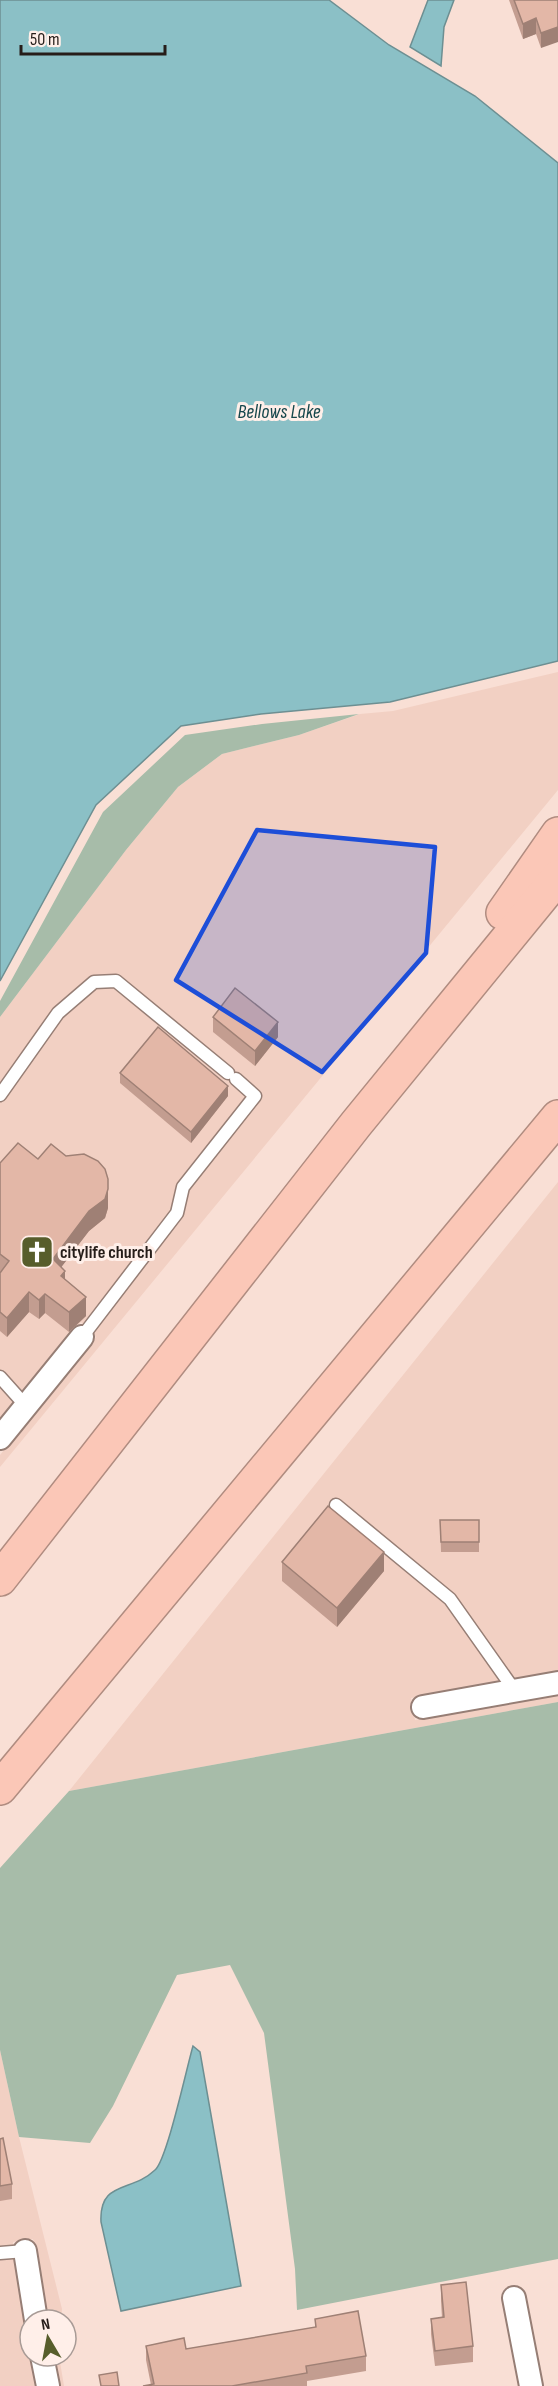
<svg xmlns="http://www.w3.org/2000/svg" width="558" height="2386" font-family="'Sofia Sans Condensed',sans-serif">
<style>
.built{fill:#f2d0c3}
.green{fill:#a7bca9}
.water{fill:#8bc0c6;stroke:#6d8f92;stroke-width:1.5}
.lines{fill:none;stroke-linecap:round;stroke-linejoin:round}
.service-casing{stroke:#967e75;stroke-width:15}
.minor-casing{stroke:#967e75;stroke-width:26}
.motorway-casing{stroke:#b08c80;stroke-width:36}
.service{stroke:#fff;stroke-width:12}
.minor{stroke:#fff;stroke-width:22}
.motorway{stroke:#fbc7b7;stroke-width:33}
.wall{fill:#c39d90}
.shaded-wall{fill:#9f8075}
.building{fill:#e3b7a7;stroke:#9f8075;stroke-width:1.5}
.marked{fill:#1d4ed8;fill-opacity:0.2;stroke:#1d4ed8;stroke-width:4.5;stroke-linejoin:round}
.labels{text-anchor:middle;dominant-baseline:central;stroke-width:6;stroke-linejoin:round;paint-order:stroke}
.poi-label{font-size:18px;font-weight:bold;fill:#261d19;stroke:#ffefe9;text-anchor:start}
.water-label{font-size:20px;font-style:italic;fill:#16474c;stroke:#ffefe9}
</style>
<rect width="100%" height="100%" fill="#f9dfd5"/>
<!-- built -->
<g class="built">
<polygon points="558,672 558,790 0,1467 0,1455 96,1337 81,1322 0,1421 0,1017 126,850 178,787 222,754 299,735 360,714 393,711"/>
<polygon points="558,1182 558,1672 411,1698 415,1720 558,1695 558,1702 69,1791"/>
<polygon points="0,2050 19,2137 62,2309 61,2320 46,2320 33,2239 13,2242 30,2356 32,2356 38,2386 0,2386"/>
<polygon points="52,2356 59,2356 64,2386 59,2386"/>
</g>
<!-- green -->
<g class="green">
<polygon points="359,714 299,735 222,754 178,787 126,850 0,1017 0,1001 103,812 185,735 262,724"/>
<polygon points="558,1702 558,2259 297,2310 295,2269 264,2033 230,1965 177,1975 113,2106 90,2143 19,2137 0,2050 0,1868 69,1791"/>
</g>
<!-- water -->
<g class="water">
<polygon points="0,0 329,0 389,45 475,96 558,163 558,661 390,702 261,714 181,726 96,805 0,981"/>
<polygon points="428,0 454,0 444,27 441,66 410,47"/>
<path d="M193 2046 200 2052 241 2286 121 2311 101 2222C99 2180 131 2193 155 2170 167 2160 187 2066 193 2046Z"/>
</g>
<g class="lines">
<!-- service casing -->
<g class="service-casing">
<g id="service">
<polyline points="0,1095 58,1013 94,982 116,981 228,1073"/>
<polyline points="82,1337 177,1213 183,1187 255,1096 236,1079"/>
<polyline points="0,1377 26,1406"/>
<polyline points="336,1505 450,1599 515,1691"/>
<polyline points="0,2253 25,2251"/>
</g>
</g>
<!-- minor casing -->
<g class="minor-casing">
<g id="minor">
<polyline points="0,1438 82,1337"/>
<polyline points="423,1707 558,1683"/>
<polyline points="25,2251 36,2320"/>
<polyline points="514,2298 531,2386"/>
<polyline points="42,2356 48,2386"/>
</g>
</g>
<!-- motorway casing -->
<g class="motorway-casing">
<g id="motorway">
<polyline points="503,913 558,834"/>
<polyline points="0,1579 356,1124 558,877"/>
<polyline points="0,1788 558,1117"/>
</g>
</g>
<!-- service -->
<use href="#service" class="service"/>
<!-- minor -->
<use href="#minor" class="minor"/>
<!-- motorway -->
<use href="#motorway" class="motorway"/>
</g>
<!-- wall -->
<g class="wall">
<polygon points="509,0 558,0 541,48 536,34 523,39"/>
<polygon points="213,1017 278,1037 255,1066 213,1032"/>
<polygon points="120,1073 228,1096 191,1143 120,1083"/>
<polygon points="66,1156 108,1179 108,1208 105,1218 89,1231 61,1267 65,1279 86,1316 69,1332 45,1313 39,1319 29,1312 7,1337 0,1331 0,1163"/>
<polygon points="440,1520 479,1520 479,1552 441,1552"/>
<polygon points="282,1562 384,1571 337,1627 282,1581"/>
<polygon points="0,2139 12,2184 12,2199 0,2201"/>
<polygon points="441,2285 473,2346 473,2362 435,2366 431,2334 431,2319 442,2318 441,2301"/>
<polygon points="315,2319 366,2356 366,2371 307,2381 307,2386 143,2386 151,2385 146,2360 146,2346 186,2349 315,2327"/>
</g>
<!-- shaded-wall -->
<g class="shaded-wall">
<polygon points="536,18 536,34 523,39 523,24"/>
<polygon points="558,27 558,42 541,48 541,33"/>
<polygon points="278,1022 278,1037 255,1066 255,1051"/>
<polygon points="228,1086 228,1096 191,1143 191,1132"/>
<polygon points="108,1189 108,1208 105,1218 89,1231 53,1278 53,1259 89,1211"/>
<polygon points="65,1271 65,1290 61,1276"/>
<polygon points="29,1292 29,1312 7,1337 7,1318"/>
<polygon points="45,1294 45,1313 39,1319 39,1300"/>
<polygon points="86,1297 86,1316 69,1332 69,1312"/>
<polygon points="384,1552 384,1571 337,1627 337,1608"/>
</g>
<!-- building -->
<g class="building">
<polygon points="514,0 558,0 558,27 541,33 536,18 523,24"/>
<polygon points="235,988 278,1022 255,1051 213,1017"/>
<polygon points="158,1027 228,1086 191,1132 120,1073"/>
<polygon points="18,1143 38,1159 51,1144 66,1156 84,1154 98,1161 105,1169 108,1179 108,1189 105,1199 89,1211 53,1259 65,1271 61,1276 86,1297 69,1312 45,1294 39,1300 29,1292 7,1318 0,1312 0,1273 9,1261 0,1254 0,1163"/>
<polygon points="328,1506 384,1552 337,1608 282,1562"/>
<polygon points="440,1520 479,1520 479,1542 441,1542"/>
<polygon points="3,2138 12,2184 0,2186 0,2139"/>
<polygon points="466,2282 473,2346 435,2351 431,2319 444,2317 441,2285"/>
<polygon points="358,2311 366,2356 306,2366 307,2373 232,2386 143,2386 154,2384 146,2346 184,2338 186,2349 316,2327 315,2319"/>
<polygon points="117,2372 119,2386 101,2386 99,2375"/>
</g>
<!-- marked area -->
<path class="marked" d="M257 830 435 847 426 953 322 1072 176 980Z"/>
<!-- icons -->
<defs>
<g id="church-square" transform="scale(1.725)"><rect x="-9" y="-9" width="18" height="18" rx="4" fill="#575d2b" stroke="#ffefe9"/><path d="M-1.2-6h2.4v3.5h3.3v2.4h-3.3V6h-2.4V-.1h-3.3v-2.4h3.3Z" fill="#fff"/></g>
</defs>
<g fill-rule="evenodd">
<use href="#church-square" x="37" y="1252"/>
</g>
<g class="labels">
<!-- poi labels -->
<g class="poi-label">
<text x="60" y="1252">citylife church</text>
</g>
<!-- water labels -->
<g class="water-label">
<text x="279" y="412">Bellows Lake</text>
</g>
</g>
<!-- north arrow -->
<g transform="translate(48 2338) rotate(350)"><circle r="28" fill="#ffefe9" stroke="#a89b96" stroke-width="1.5"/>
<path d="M0-4.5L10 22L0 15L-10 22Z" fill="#575d2b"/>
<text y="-9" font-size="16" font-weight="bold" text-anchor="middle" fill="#261d19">N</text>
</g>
<!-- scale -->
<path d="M21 45v9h144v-9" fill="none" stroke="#261d19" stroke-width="3"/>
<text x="30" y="45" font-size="18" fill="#261d19" stroke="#ffefe9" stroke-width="4.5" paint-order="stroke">50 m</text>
</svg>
